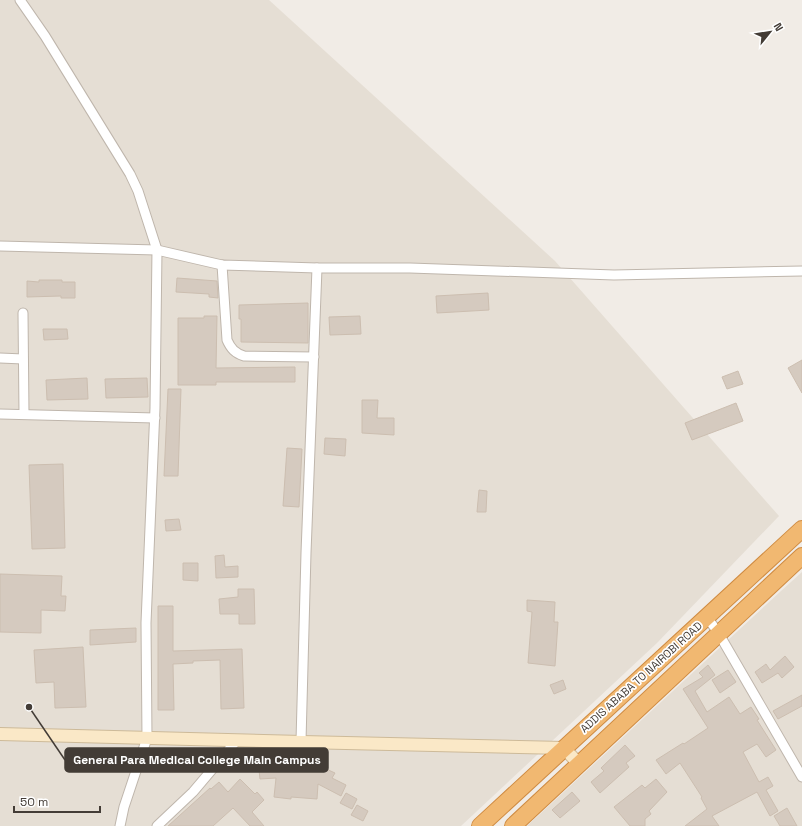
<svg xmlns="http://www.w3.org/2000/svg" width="802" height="826" font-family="'Space Grotesk',sans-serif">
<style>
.residential{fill:#e5ded4}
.building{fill:#d5cabf;stroke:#ccbeb0}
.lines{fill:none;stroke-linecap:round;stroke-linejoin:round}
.street-casing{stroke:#bfb6ac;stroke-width:11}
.secondary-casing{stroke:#cdba99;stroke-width:14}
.highway-casing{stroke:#cf8b42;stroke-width:18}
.street{stroke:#fff;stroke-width:9}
.secondary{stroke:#fae8c7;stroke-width:12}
.highway{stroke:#f1b871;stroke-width:16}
.labels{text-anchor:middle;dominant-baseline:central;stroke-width:3.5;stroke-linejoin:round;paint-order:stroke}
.street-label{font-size:11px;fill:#433c36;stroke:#fff}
.leader{fill:none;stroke:#433c36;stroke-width:1.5}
.callout-dot{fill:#433c36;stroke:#fff;stroke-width:1.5}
.callout{fill:#433c36;stroke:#433c36;stroke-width:1.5}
.callout-label{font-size:12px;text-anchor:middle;font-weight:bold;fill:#fff}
</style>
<rect width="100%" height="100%" fill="#f1ece6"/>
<!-- residential -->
<g class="residential">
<polygon points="0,0 269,0 555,261 779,516 657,643 461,826 0,826"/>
<polygon points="802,572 802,826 527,826 781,591"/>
</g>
<!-- building -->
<g class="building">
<polygon points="177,278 217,281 218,298 209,297 209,294 176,292"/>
<polygon points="39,280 62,280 62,282 75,282 75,298 61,298 61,296 27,297 27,281 39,282"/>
<polygon points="488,293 489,310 437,313 436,296"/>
<polygon points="308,303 308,343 241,342 241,319 239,319 239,305"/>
<polygon points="204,316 217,316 216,368 295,367 295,382 216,382 216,385 178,385 178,318 204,318"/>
<polygon points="360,316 361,334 330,335 329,317"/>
<polygon points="43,329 67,329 68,339 44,340"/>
<polygon points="802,360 802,393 788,368"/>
<polygon points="738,371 743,384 727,389 722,377"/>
<polygon points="87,378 88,399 47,400 46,380"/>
<polygon points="147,378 148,397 106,398 105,379"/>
<polygon points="168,389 181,389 178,476 164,476"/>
<polygon points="362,400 378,400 377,418 394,418 394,435 362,433"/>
<polygon points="736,403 743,421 692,440 685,423"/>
<polygon points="325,438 346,439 345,456 324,454"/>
<polygon points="287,448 302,449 299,507 283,506"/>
<polygon points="63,464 65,548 32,549 29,465"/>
<polygon points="479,490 487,491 486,512 477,512"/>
<polygon points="179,519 181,530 166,531 165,520"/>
<polygon points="224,555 225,567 238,566 238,577 216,578 215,556"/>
<polygon points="183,563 198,563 198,581 183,580"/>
<polygon points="0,574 62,576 61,596 66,596 65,611 41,610 41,633 0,632"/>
<polygon points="238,589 254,589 255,624 239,624 239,614 220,614 219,599 238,597"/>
<polygon points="527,600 555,602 554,622 558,622 555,666 528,663 532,612 527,611"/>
<polygon points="158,606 173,606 173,651 242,649 244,708 221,709 220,660 193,661 193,663 173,664 174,710 158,710"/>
<polygon points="136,628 136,642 90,645 90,630"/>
<polygon points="83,647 86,707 55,708 54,682 36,683 34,650"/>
<polygon points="785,656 794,667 782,678 778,673 762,683 755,672 766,664 770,670"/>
<polygon points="708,665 715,675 695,691 707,712 729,697 740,714 751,707 759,719 757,720 776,750 766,757 757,744 743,752 759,782 768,777 773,786 766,790 778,811 770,816 757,792 712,816 719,826 685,826 707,809 701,798 702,797 680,763 666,774 656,760 683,743 684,744 708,728 683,689 703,677 699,673"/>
<polygon points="728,670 736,682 720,693 712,680"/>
<polygon points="563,680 566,689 554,694 550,685"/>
<polygon points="802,695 802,706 778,719 773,711"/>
<polygon points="625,745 635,756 626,763 629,767 600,793 591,782 604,771 601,768"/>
<polygon points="324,768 335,773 332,778 346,785 341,796 318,784 317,799 291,797 291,799 274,797 276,778 260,779 259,770 297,769 323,771"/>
<polygon points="240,779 255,794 257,792 264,800 252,812 264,826 250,826 233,808 213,826 168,826 210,788 211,789 219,782 228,792"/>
<polygon points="656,779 667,792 649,811 651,814 645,819 645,826 630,826 614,807 642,785 645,788"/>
<polygon points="572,792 580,801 560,818 552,810"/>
<polygon points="346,793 357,799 352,809 340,803"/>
<polygon points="357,805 368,811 363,821 351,815"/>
<polygon points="787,808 797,826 780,826 774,816"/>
</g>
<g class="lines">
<!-- street casing -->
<g class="street-casing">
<g id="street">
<polyline points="20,0 45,36 130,174 138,191 157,250 155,408 146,623 147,738 124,807 120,826"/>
<polyline points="0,246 157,250 222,265 317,268 410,268 614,275 802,271"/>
<path d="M222 265 227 340C231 349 235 353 244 356L314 357"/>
<polyline points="23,313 24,414"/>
<polyline points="0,358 23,359"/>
<polyline points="0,414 155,418"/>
<polyline points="707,617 719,634 802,777"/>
<polyline points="301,741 306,553 317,268"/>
<polyline points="157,826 193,792 237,740"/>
</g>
</g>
<!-- secondary casing -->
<g class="secondary-casing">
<polyline id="secondary" points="0,734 302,742 564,748 579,764"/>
</g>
<!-- highway casing -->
<g class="highway-casing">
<g id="highway">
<polyline points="480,826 802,529"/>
<polyline points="513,826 802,556"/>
</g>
</g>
<!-- street -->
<use href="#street" class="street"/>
<!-- secondary -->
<use href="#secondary" class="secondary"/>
<!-- highway -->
<use href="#highway" class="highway"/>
</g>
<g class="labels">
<!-- street labels -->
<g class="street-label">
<text transform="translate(641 677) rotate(-42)">ADDIS ABABA TO NAIROBI ROAD</text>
</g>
</g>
<!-- callouts -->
<path class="leader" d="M29 707L65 760"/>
<circle class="callout-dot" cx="29" cy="707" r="4"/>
<rect class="callout" x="65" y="748" width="263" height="24" rx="4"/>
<g class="callout-label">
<text x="197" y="764">General Para Medical College Main Campus</text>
</g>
<!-- north arrow -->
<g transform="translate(770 32) rotate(60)" stroke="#ffffff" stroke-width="3" paint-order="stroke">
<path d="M0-3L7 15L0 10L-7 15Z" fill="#433c36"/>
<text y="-6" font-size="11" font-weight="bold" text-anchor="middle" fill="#433c36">N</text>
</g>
<!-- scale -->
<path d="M14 806v6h86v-6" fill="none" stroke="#433c36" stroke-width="2"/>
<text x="20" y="806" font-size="12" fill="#433c36" stroke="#ffffff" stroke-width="3" paint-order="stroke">50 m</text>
</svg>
